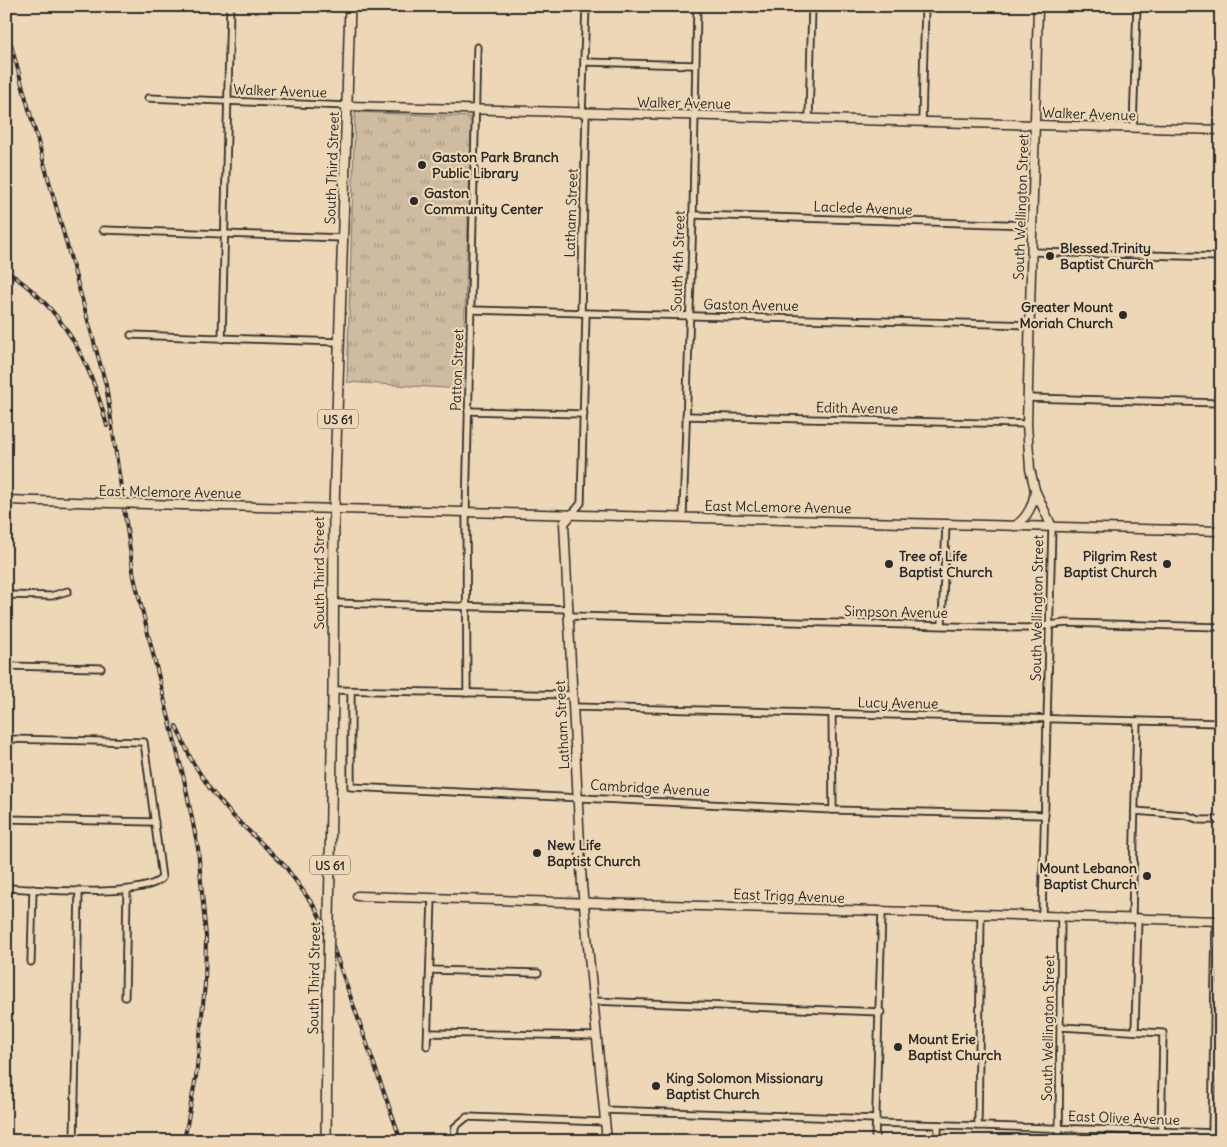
<svg xmlns="http://www.w3.org/2000/svg" width="1227" height="1147" font-family="Delius,sans-serif">
<style>
.park{fill:url(#park-tufts);stroke:#7c7366}
.lines{fill:none;stroke-linecap:round;stroke-linejoin:round}
.street-casing{stroke:#2b2b2b;stroke-width:9}
.secondary-casing{stroke:#2b2b2b;stroke-width:11}
.primary-casing{stroke:#2b2b2b;stroke-width:12}
.street{stroke:#edd7b6;stroke-width:5.5}
.secondary{stroke:#edd7b6;stroke-width:8}
.primary{stroke:#edd7b6;stroke-width:9}
.rail-casing{stroke:#2b2b2b;stroke-width:4}
.rail{stroke:#edd7b6;stroke-width:2;stroke-dasharray:5.5;stroke-linecap:butt}
.secondary-bridge-casing{stroke:#2b2b2b;stroke-width:11;stroke-linecap:butt}
.primary-bridge-casing{stroke:#2b2b2b;stroke-width:12;stroke-linecap:butt}
.secondary-bridge{stroke:#edd7b6;stroke-width:8}
.primary-bridge{stroke:#edd7b6;stroke-width:9}
.poi-dot{fill:#2b2b2b;stroke:#edd7b6;stroke-width:2}
.labels{text-anchor:middle;dominant-baseline:central;stroke-width:4.5;stroke-linejoin:round;paint-order:stroke}
.shield{fill:#edd7b6;stroke:#655f55;stroke-width:1}
.shield-label{font-size:12px;font-weight:bold;fill:#2b2b2b}
.street-label{font-size:14px;fill:#2b2b2b;stroke:#edd7b6}
.poi-label{font-size:14px;font-weight:bold;fill:#2b2b2b;stroke:#edd7b6;text-anchor:start}
</style>
<defs>
<pattern id="park-tufts" width="24" height="20" patternUnits="userSpaceOnUse" patternTransform="scale(1.25)"><rect width="24" height="20" fill="#cebba0"/><path d="M3 7l-1-3M5 7V3M7 7l1-3M15 17l-1-3M17 17v-4M19 17l1-3" fill="none" stroke="#a79883"/></pattern>
</defs>
<rect width="100%" height="100%" fill="#edd7b6"/>
<filter id="ink" filterUnits="userSpaceOnUse"><feTurbulence type="fractalNoise" baseFrequency=".02" numOctaves="2"/><feDisplacementMap in="SourceGraphic" scale="10" xChannelSelector="R" yChannelSelector="G"/><feConvolveMatrix kernelMatrix="1 2 1 2 8 2 1 2 1" color-interpolation-filters="sRGB"/></filter>
<g filter="url(#ink)">
<!-- park -->
<polygon class="park" points="355,112 472,117 462,389 347,382"/>
<g class="lines">
<!-- street casing -->
<g class="street-casing">
<g id="street">
<polyline points="584,62 695,65"/>
<polyline points="148,98 348,106"/>
<polyline points="582,114 586,6"/>
<polyline points="809,119 812,6"/>
<polyline points="922,122 925,6"/>
<polyline points="1133,128 1137,6"/>
<polyline points="693,215 1033,225"/>
<polyline points="103,230 343,238"/>
<polyline points="1032,252 1221,257"/>
<polyline points="472,310 1030,325"/>
<polyline points="581,313 586,114"/>
<polyline points="131,335 339,342"/>
<polyline points="222,339 230,6"/>
<polyline points="1027,398 1221,403"/>
<polyline points="468,411 584,414"/>
<polyline points="686,416 1027,424"/>
<polyline points="572,514 581,503 586,314"/>
<polyline points="683,517 693,215 697,6"/>
<polyline points="6,595 51,596 68,591"/>
<polyline points="333,603 569,609"/>
<polyline points="570,616 1027,628 1065,623 1221,627"/>
<polyline points="942,625 946,524"/>
<polyline points="6,666 101,668"/>
<polyline points="333,690 573,695"/>
<polyline points="351,691 351,787 833,810 1045,815"/>
<polyline points="467,693 466,511 477,47"/>
<polyline points="574,707 1221,723"/>
<polyline points="832,714 833,810"/>
<path d="M6 739 144 742 162 878C141 899 38 889 6 888"/>
<polyline points="1135,811 1185,815 1200,820 1221,820"/>
<polyline points="6,819 155,822"/>
<polyline points="1042,915 1052,527"/>
<polyline points="1132,917 1137,721"/>
<polyline points="31,962 33,889"/>
<polyline points="430,970 538,973"/>
<polyline points="125,997 127,891"/>
<polyline points="593,1001 881,1012"/>
<polyline points="1061,1027 1163,1033 1161,1141"/>
<polyline points="1135,1031 1138,917"/>
<polyline points="428,1033 596,1036"/>
<polyline points="427,1046 432,898"/>
<polyline points="604,1110 876,1119"/>
<polyline points="876,1123 1221,1133"/>
<polyline points="978,1126 981,914"/>
<polyline points="1212,1133 1216,921"/>
<polyline points="74,1141 79,890"/>
<polyline points="454,1141 455,1127 467,1117 605,1122"/>
<polyline points="875,1141 882,911"/>
<polyline points="938,1141 938,1125"/>
<polyline points="1059,1141 1061,915"/>
</g>
</g>
<!-- secondary casing -->
<g class="secondary-casing">
<g id="secondary">
<polyline points="1038,6 1027,424 1030,469 1035,490 1052,527"/>
<polyline points="348,106 1221,130"/>
<polyline points="6,500 38,501"/>
<polyline points="183,505 1221,531"/>
<polyline points="572,514 564,523 582,885 607,1141"/>
<path d="M1015 526C1027 518 1034 504 1035 490"/>
<polyline points="357,896 1221,921"/>
</g>
</g>
<!-- primary casing -->
<g class="primary-casing">
<g id="primary">
<polyline points="333,695 334,508 350,6"/>
<polyline points="326,1141 327,1034"/>
</g>
</g>
<!-- street -->
<use href="#street" class="street"/>
<!-- secondary -->
<use href="#secondary" class="secondary"/>
<!-- primary -->
<use href="#primary" class="primary"/>
<!-- rail casing -->
<g class="rail-casing">
<g id="rail">
<polyline points="6,27 106,385 134,577 184,779 198,848 206,937 205,984 196,1077 184,1141"/>
<path d="M6 271C63 307 91 363 107 426"/>
<polyline points="176,726 192,761 210,789 232,815 285,866 316,909 332,944 401,1141"/>
</g>
</g>
<!-- rail -->
<use href="#rail" class="rail"/>
<!-- secondary-bridge casing -->
<g class="secondary-bridge-casing">
<polyline id="secondary-bridge" points="38,501 183,505"/>
</g>
<!-- primary-bridge casing -->
<g class="primary-bridge-casing">
<polyline id="primary-bridge" points="327,1034 333,695"/>
</g>
<!-- secondary-bridge -->
<use href="#secondary-bridge" class="secondary-bridge"/>
<!-- primary-bridge -->
<use href="#primary-bridge" class="primary-bridge"/>
</g>
</g>
<!-- markers -->
<g class="poi-dot">
<circle cx="422" cy="165" r="5"/>
<circle cx="414" cy="201" r="5"/>
<circle cx="1050" cy="256" r="5"/>
<circle cx="1123" cy="315" r="5"/>
<circle cx="889" cy="564" r="5"/>
<circle cx="1167" cy="564" r="5"/>
<circle cx="537" cy="853" r="5"/>
<circle cx="1147" cy="876" r="5"/>
<circle cx="898" cy="1047" r="5"/>
<circle cx="656" cy="1086" r="5"/>
</g>
<g class="labels">
<!-- shield labels -->
<g class="shield">
<rect x="318" y="409.5" width="40" height="19" rx="4"/>
<rect x="310" y="855.5" width="40" height="19" rx="4"/>
</g>
<g class="shield-label">
<text x="338" y="419">US 61</text>
<text x="330" y="865">US 61</text>
</g>
<!-- street labels -->
<g class="street-label">
<text transform="translate(280 91) rotate(2)">Walker Avenue</text>
<text transform="translate(684 103) rotate(1)">Walker Avenue</text>
<text transform="translate(1089 114) rotate(2)">Walker Avenue</text>
<text transform="translate(332 168) rotate(-88)">South Third Street</text>
<text transform="translate(1021 207) rotate(-88)">South Wellington Street</text>
<text transform="translate(863 208) rotate(2)">Laclede Avenue</text>
<text transform="translate(571 213) rotate(-88)">Latham Street</text>
<text transform="translate(678 261) rotate(-88)">South 4th Street</text>
<text transform="translate(751 305) rotate(1)">Gaston Avenue</text>
<text transform="translate(457 370) rotate(-88)">Patton Street</text>
<text transform="translate(857 408) rotate(1)">Edith Avenue</text>
<text transform="translate(170 492) rotate(1)">East Mclemore Avenue</text>
<text transform="translate(778 507) rotate(1)">East McLemore Avenue</text>
<text transform="translate(319 573) rotate(-90)">South Third Street</text>
<text transform="translate(1037 608) rotate(-89)">South Wellington Street</text>
<text transform="translate(896 612) rotate(1)">Simpson Avenue</text>
<text transform="translate(898 703) rotate(1)">Lucy Avenue</text>
<text transform="translate(562 725) rotate(-93)">Latham Street</text>
<text transform="translate(650 788) rotate(3)">Cambridge Avenue</text>
<text transform="translate(789 896) rotate(2)">East Trigg Avenue</text>
<text transform="translate(314 978) rotate(-89)">South Third Street</text>
<text transform="translate(1048 1028) rotate(-89)">South Wellington Street</text>
<text transform="translate(1124 1118) rotate(2)">East Olive Avenue</text>
</g>
<!-- poi labels -->
<g class="poi-label">
<text x="432" y="157">Gaston Park Branch<tspan x="432" dy="16">Public Library</tspan></text>
<text x="424" y="193">Gaston<tspan x="424" dy="16">Community Center</tspan></text>
<text x="1060" y="248">Blessed Trinity<tspan x="1060" dy="16">Baptist Church</tspan></text>
<text x="1113" y="307" text-anchor="end">Greater Mount<tspan x="1113" dy="16">Moriah Church</tspan></text>
<text x="899" y="556">Tree of Life<tspan x="899" dy="16">Baptist Church</tspan></text>
<text x="1157" y="556" text-anchor="end">Pilgrim Rest<tspan x="1157" dy="16">Baptist Church</tspan></text>
<text x="547" y="845">New Life<tspan x="547" dy="16">Baptist Church</tspan></text>
<text x="1137" y="868" text-anchor="end">Mount Lebanon<tspan x="1137" dy="16">Baptist Church</tspan></text>
<text x="908" y="1039">Mount Erie<tspan x="908" dy="16">Baptist Church</tspan></text>
<text x="666" y="1078">King Solomon Missionary<tspan x="666" dy="16">Baptist Church</tspan></text>
</g>
</g>
<!-- margin -->
<rect width="1227" height="1147" fill="none" stroke="#edd7b6" stroke-width="25"/>
<rect x="12" y="12" width="1202" height="1122" fill="none" stroke="#2b2b2b" stroke-width="2" filter="url(#ink)"/>
</svg>
